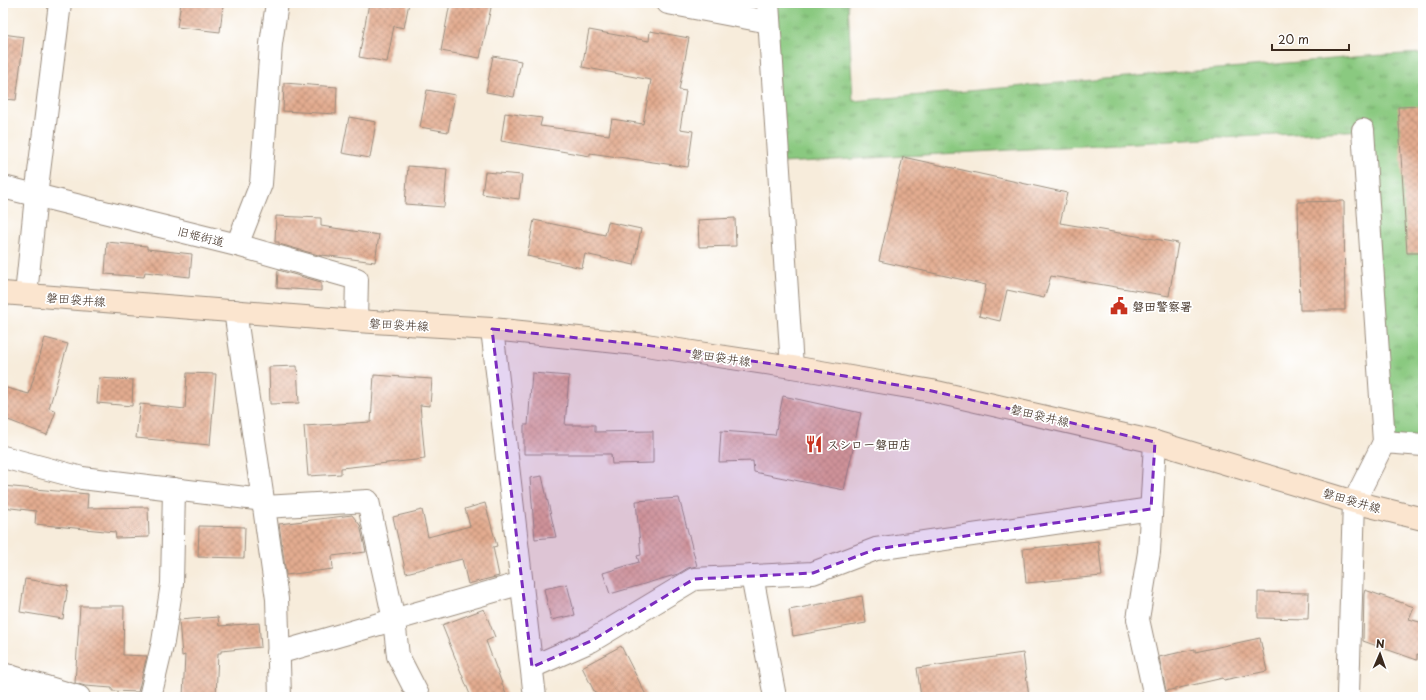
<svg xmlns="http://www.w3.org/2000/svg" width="1426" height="700" font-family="'Playpen Sans','Klee One',sans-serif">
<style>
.park{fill:url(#park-tufts);stroke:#627a4f}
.building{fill:url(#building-cross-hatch)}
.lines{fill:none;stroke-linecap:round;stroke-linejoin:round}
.minor-casing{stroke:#998b7c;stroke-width:24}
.tertiary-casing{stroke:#998b7c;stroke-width:24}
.secondary-casing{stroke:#998b7c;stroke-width:24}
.minor{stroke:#fff;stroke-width:22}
.tertiary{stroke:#fff;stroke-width:22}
.secondary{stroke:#fbe5cf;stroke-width:22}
.marked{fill:#7b2cbf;fill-opacity:0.2;stroke:#7b2cbf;stroke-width:3;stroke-dasharray:8 5;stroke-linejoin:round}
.labels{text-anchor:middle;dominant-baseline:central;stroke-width:3.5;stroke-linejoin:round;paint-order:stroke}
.street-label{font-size:12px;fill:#3b2a1e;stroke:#fff}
.poi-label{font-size:12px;font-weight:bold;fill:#3b2a1e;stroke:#fff;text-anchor:start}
</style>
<defs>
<pattern id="park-tufts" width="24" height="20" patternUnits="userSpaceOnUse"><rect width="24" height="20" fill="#8ac980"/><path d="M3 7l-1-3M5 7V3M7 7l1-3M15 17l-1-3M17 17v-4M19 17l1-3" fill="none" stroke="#72a368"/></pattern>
<pattern id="building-cross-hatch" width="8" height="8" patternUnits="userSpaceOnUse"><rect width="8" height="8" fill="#e3ac90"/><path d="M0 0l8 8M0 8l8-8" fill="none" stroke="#b98c75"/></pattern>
</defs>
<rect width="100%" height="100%" fill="#fff"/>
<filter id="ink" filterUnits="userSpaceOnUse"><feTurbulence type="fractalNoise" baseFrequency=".025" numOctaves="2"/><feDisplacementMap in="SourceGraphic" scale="8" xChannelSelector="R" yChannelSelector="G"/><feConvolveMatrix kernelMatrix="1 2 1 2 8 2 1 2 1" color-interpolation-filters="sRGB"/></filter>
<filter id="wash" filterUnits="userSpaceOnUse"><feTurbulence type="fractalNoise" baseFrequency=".012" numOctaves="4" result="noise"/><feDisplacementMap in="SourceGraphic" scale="16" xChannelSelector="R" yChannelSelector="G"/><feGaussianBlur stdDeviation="0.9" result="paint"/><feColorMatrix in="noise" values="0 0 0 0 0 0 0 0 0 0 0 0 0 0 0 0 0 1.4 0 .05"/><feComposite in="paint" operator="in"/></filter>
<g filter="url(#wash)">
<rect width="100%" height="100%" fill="#f7ecdb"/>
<!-- park -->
<polygon class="park" points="773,3 848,3 853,101 1367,56 1423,53 1423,448 1384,442 1363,130 782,163"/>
<g id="blocks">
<!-- building -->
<g class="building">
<polygon points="181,3 207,3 223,5 220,32 177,27"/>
<polygon points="369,3 409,3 404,28 394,26 387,62 359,57"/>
<polygon points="450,3 492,3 480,58 441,51"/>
<polygon points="589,30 649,41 650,31 689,38 679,90 686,91 680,129 693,131 688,167 590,153 590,156 501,141 505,113 542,118 540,126 609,135 612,119 643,124 651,80 582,67"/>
<polygon points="3,34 24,37 16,100 3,99"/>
<polygon points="493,56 521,61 514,97 486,92"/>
<polygon points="284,83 337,87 336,114 283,111"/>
<polygon points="427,90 455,95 448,132 420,127"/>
<polygon points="1423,106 1423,253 1407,253 1398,107"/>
<polygon points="349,117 376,122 370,158 342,153"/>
<polygon points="903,157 1067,193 1060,223 1178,243 1169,296 1051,276 1044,298 1007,290 1000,321 979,316 986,285 879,261"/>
<polygon points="408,166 447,169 444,207 405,204"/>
<polygon points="485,172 522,175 519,199 482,194"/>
<polygon points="1344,201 1345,310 1300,310 1298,202"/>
<polygon points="276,216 321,218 321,226 379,235 375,262 322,255 322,256 279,244 279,242 275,242"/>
<polygon points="735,218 736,246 699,247 698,220"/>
<polygon points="534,220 605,235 608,222 641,229 634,265 585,254 582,268 527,256"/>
<polygon points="107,242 147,246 147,249 192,254 190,277 145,272 144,277 105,274"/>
<polygon points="278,270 321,282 321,291 277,288"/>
<polygon points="45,338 68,344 49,408 56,411 47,435 3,418 3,387 29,394"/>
<polygon points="297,366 299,403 270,404 269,367"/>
<polygon points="187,373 216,374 210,445 136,438 140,404 185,409"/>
<polygon points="532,373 569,376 565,425 595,425 595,432 653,431 653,463 612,464 611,454 524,454 524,425 528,425"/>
<polygon points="374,375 432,379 430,406 420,405 425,459 341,468 341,474 308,476 304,426 371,422"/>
<polygon points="99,378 133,380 132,406 97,403"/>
<polygon points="783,396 861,413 844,490 754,472 753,461 719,462 721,431 775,435"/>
<polygon points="542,476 556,537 535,539 530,478"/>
<polygon points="3,486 88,494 87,508 148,507 149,537 116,538 115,532 35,524 36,511 3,507"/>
<polygon points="679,498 697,566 688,568 678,574 610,594 603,573 639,562 637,556 641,555 636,501"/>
<polygon points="485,503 497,546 493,547 499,576 468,584 462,559 406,573 393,517 422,510 428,537 470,526 465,509"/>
<polygon points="352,515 360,525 366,552 332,556 333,569 286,575 279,524"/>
<polygon points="199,526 245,527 244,558 198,557"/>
<polygon points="1098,541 1102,576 1026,583 1023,549"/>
<polygon points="25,579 68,586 63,619 20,612"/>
<polygon points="567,584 575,615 551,620 544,589"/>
<polygon points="1365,590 1414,607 1409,619 1423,623 1423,656 1417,654 1417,660 1363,641 1364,594"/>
<polygon points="1258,592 1309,593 1308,619 1258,618"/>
<polygon points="862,596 866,623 793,636 789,610"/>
<polygon points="80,606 124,606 123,655 147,656 138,692 112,691 112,688 85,686 75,683"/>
<polygon points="484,609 495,637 486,641 507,697 471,697 442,625"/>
<polygon points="218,617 219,626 259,623 261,647 221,651 221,653 218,653 216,697 183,697 185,655 182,656 179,620"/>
<polygon points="1260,638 1267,671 1224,680 1223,678 1166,691 1159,657 1195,649 1195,652"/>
<polygon points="621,646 647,697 597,697 582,667"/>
<polygon points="1023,653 1029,697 921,697 917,668"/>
</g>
</g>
</g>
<g filter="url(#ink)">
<use href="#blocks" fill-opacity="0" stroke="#998b7c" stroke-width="1"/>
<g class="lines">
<!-- minor casing -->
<g class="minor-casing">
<g id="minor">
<polyline points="668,3 769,22"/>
<polyline points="1363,130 1384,442"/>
<polyline points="3,187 237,245 357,279 356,321"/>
<polyline points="237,245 261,184 271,44 277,3"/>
<polyline points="26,295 36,196 60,3"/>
<polyline points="235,311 263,500 277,599 280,697"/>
<polyline points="3,457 82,478 263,500"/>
<polyline points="264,507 368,501 394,620 398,656 419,697"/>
<polyline points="752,576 775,697"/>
<polyline points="278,653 522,583"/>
<polyline points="532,667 591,641 694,579 813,573 876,549 1151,509"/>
<polyline points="3,674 79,697"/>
<polyline points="9,697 10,676"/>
<polyline points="150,697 163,642 172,584 174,489"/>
<polyline points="1155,697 1138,619 1149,552 1155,442"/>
<polyline points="1349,697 1348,694 1354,502 1384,442 1423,445"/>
</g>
</g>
<!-- tertiary casing -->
<g class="tertiary-casing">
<g id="tertiary">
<polyline points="768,3 792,367"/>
<polyline points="492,329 535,697"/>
</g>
</g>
<!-- secondary casing -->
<g class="secondary-casing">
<polyline id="secondary" points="3,293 356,321 492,329 646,345 792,367 932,391 1155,442 1354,502 1423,519"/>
</g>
<!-- minor -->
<use href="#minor" class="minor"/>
<!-- tertiary -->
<use href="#tertiary" class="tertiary"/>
<!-- secondary -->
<use href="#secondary" class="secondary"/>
</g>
</g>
<!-- marked area -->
<path class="marked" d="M492 329 646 345 792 367 932 391 1155 442 1151 509 876 549 813 573 694 579 591 641 532 667Z"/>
<!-- icons -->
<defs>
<g id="civic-bare" transform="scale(1.38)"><path d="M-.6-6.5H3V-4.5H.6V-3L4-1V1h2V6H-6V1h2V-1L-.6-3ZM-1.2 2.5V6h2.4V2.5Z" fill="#c8321e" stroke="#fff" stroke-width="2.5" paint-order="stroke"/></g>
<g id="restaurant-bare" transform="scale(1.38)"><path d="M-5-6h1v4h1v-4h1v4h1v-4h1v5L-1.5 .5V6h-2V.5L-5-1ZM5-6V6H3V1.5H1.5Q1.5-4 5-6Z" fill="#c8321e" stroke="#fff" stroke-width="2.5" paint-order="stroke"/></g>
</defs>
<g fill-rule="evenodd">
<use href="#civic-bare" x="1119" y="306"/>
<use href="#restaurant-bare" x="814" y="444"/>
</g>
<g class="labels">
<!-- street labels -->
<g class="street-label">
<text transform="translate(201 236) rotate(14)">旧姫街道</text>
<text transform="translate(76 299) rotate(4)">磐田袋井線</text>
<text transform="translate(399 324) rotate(3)">磐田袋井線</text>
<text transform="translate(721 357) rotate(8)">磐田袋井線</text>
<text transform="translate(1040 415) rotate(13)">磐田袋井線</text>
<text transform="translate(1352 500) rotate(16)">磐田袋井線</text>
</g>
<!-- poi labels -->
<g class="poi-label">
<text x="1132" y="306">磐田警察署</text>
<text x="827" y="444">スシロー磐田店</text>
</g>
</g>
<!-- margin -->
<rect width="1426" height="700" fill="none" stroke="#fff" stroke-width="16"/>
<!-- north arrow -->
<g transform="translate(1380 654) rotate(2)" stroke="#ffffff" stroke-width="3" paint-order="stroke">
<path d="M0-3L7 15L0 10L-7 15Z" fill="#3b2a1e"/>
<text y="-6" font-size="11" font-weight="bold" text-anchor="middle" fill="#3b2a1e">N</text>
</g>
<!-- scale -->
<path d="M1272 44v6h77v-6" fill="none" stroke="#3b2a1e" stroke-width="2"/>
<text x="1278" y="44" font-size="12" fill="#3b2a1e" stroke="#ffffff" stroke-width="3" paint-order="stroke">20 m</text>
</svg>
